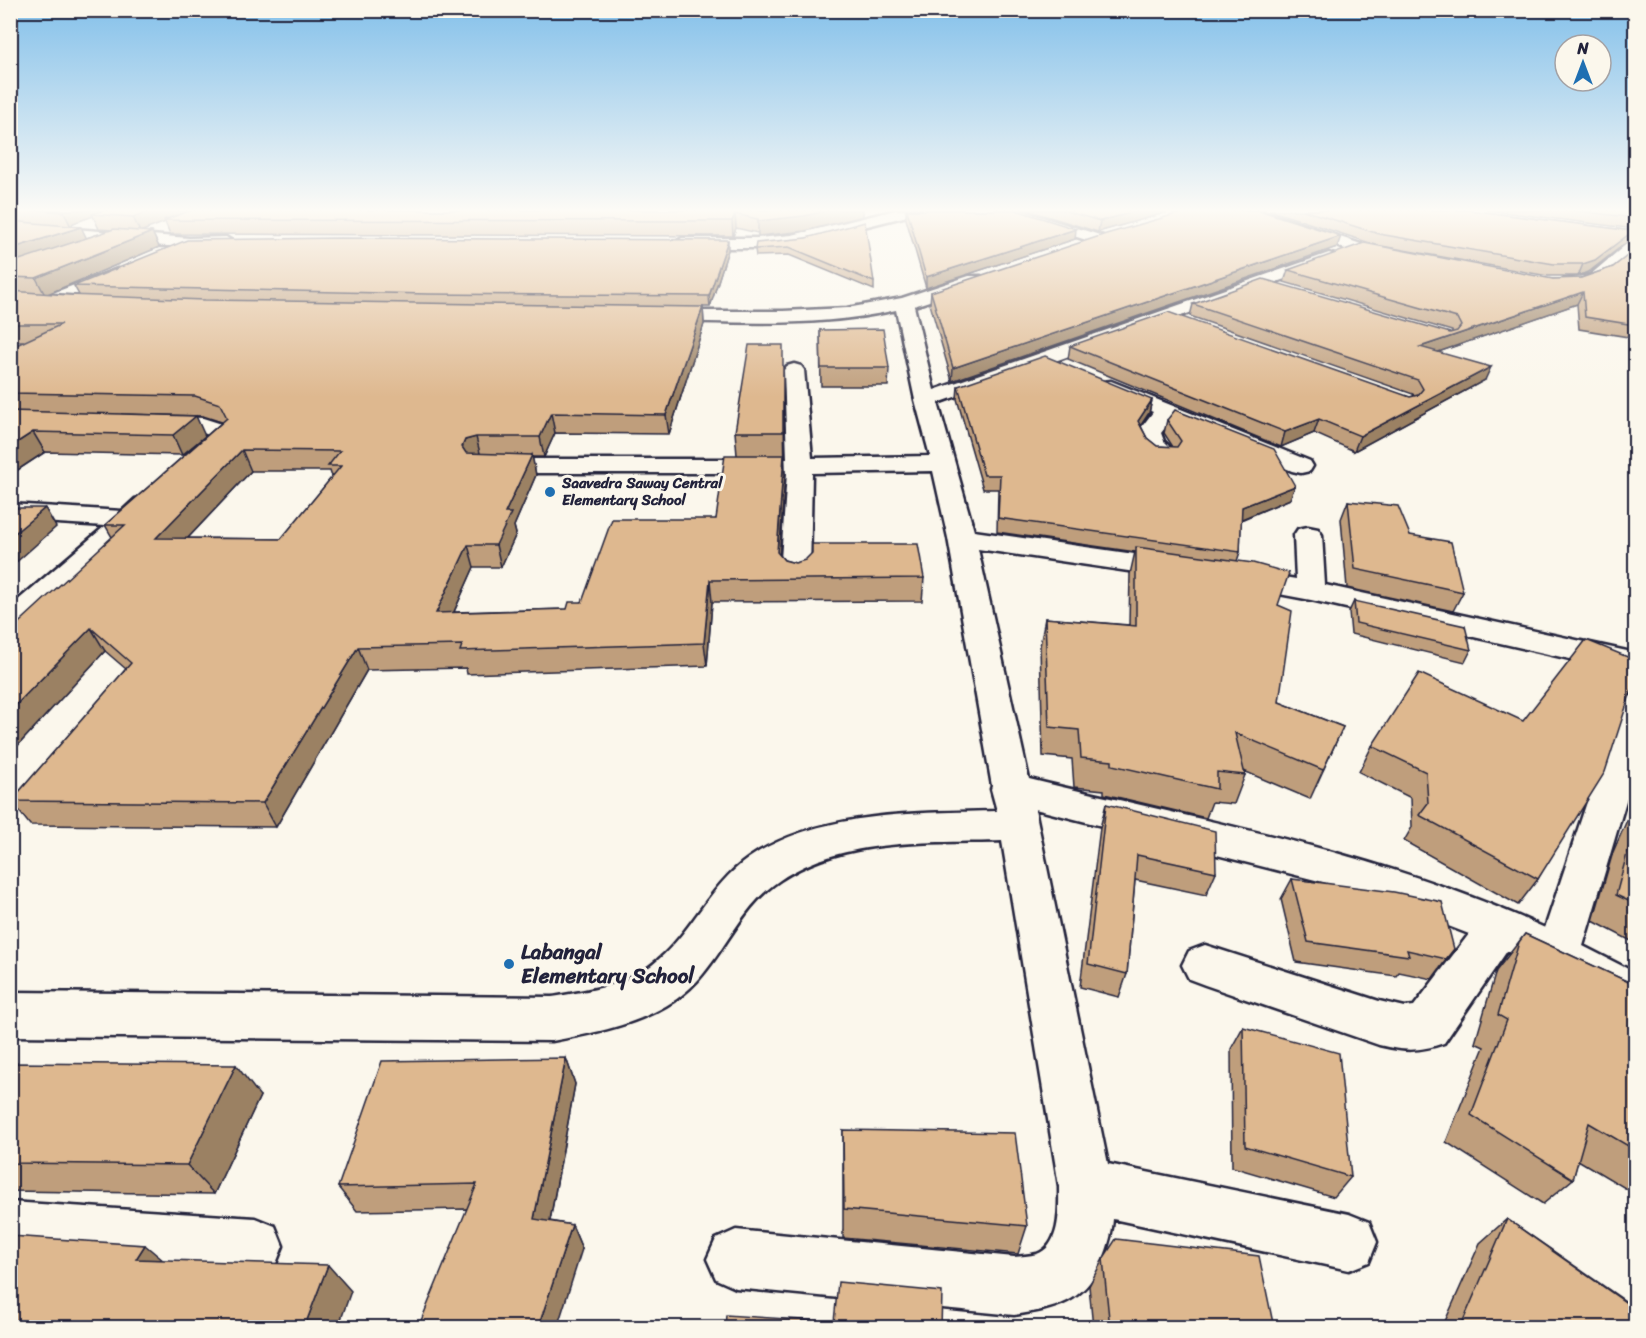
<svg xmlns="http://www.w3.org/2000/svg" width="1646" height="1338" font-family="Sriracha,sans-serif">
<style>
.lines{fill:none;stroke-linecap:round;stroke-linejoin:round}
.minor-casing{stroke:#22223b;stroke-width:5}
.minor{fill:#fbf7ec;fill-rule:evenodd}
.wall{fill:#bf9e7b;stroke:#22223b;stroke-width:1.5;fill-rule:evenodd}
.shaded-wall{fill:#9b8164;stroke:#22223b;stroke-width:1.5}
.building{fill:#deb88f;stroke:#22223b;stroke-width:1.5;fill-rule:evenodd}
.poi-dot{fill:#1f6fb2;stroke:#fbf7ec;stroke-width:2}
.labels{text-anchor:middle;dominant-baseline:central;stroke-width:6;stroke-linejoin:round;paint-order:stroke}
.far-poi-label{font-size:15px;font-weight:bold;fill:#22223b;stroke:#fbf7ec;text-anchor:start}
.near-poi-label{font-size:21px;font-weight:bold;fill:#22223b;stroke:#fbf7ec;text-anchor:start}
</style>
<rect width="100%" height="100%" fill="#fbf7ec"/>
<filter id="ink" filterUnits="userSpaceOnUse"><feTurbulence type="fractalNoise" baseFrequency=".0167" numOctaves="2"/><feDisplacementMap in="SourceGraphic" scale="12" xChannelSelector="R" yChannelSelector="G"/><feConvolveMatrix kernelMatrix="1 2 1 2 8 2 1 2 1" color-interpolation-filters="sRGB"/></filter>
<g filter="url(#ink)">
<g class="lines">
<!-- minor casing -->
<g class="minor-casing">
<g id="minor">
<polygon points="896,210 921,210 919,213 792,245 757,248 682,248 674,243 682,238 757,238 792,235"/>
<polygon points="997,210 1019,210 1103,236 1106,239 1098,244 1093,242 999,213"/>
<polygon points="1239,210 1260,210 1361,244 1404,254 1406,257 1398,262 1351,251 1241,213"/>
<path d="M10 224 189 238 226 237 234 242C222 256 40 235 10 233Z"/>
<path d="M1636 239V253C1615 271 1592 295 1561 288L1558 284 1561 280 1590 275 1630 241Z"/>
<path d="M1329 253 1335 255 1337 258 1335 261 938 403 974 531 1176 560 1186 563 1190 569 1186 575 1176 578 978 549 1029 779C1202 821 1382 852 1545 928L1619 706 1624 698 1636 695V767L1583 946 1636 973V1018L1620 1012 1507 951 1444 1043C1418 1052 1405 1051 1379 1045L1205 985 1189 979 1182 965 1189 951 1205 945 1379 1001 1405 1007 1414 1006 1469 934 1355 890 1035 809 1108 1164 1349 1214 1369 1222 1377 1242 1369 1262 1349 1270 1113 1219C1112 1233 1108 1246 1103 1259 1084 1303 1057 1308 1014 1315L736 1288 716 1279 707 1259 716 1239 736 1230 1014 1257C1021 1256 1030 1256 1037 1254 1062 1245 1059 1206 1059 1186L1002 841C929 843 844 837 780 880 745 903 729 943 703 974 668 1019 605 1031 552 1041L10 1036V992L552 997C589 991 629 986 658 960 693 930 710 885 749 858 818 811 917 813 997 811L991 789 992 786 948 538 933 471 812 473 810 574 805 580 795 583 785 580 780 574 787 473H490L481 471 478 466 481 461 490 459H787L784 370 787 366 794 364 801 366 804 370 812 458 930 456 915 400 896 310C819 328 738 322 659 321L652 319 650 315 652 311H783L847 308 902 298 969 276H981L984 280 981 284 914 306 934 390Z"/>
<polygon points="117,269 123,270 125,274 123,278 49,307 37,307 34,303 37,299"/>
<path d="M1111 381 1310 461 1313 466 1310 471 1301 473 1292 471 1171 420 1161 433 1164 441 1176 453 1173 458C1154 463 1143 450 1137 433L1153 412 1103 392 1100 387 1103 382Z"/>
<path d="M156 416 203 418 228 426 233 437C223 452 205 469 187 464L184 459 209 435 200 432 148 428 145 423 148 418Z"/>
<polygon points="144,497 153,499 157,505 153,511 21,631 10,633 10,607 105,526 10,520 10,504 122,511 135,499"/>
<polygon points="1308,527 1318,529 1322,535 1325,585 1636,653 1636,674 1311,600 1231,585 1226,579 1231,573 1241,570 1296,579 1294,535 1298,529"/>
<polygon points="10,1202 255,1218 275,1226 283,1246 275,1266 255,1274 10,1258"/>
</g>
</g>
<!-- minor -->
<use href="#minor" class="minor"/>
</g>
<!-- wall -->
<g class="wall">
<path d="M10 210H863V216L805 231 758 236V233L736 228 733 236 170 234 165 222 140 231 152 232 159 247 48 293 79 295 74 286 728 250 710 307H703L704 324 669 434 555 433 544 457H532L536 475 514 526 516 534 501 567H474L454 612 567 609 582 602 716 519 737 455 735 432 783 367 785 475 779 554 784 560 795 563 924 578 922 601 712 602 707 666 467 674 466 668 367 670 276 827 30 825 11 801 126 669 105 651 10 754 112 537 105 525 222 422 203 416 121 414 205 436 182 455 45 452 10 475V348L24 341H10ZM93 216 99 229 113 230 86 238 71 226 73 223ZM251 471H330L332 477 281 539 188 538Z"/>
<polygon points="906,210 1016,210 1075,239 926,288 906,219"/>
<polygon points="1027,210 1175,210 1098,232"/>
<polygon points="1269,210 1468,210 1633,231 1627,242 1590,271 1578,276 1548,276 1376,245"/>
<polygon points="1486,210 1635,210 1635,229"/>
<polygon points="806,238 874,282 874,290 789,255 756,256 755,249"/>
<polygon points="1337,247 952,381 930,304 931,292"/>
<polygon points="1635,250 1635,338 1579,329 1577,304 1438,352 1485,380 1354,451 1314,433 1281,447 1068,359 1070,346 1410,397 1414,396 1413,394 1190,316 1193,304 1450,333 1452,332 1452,331 1284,282 1288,270 1553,279 1581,278 1613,267"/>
<polygon points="820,330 889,368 888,386 821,386"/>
<polygon points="958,386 1152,400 1149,413 1141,426 1147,438 1157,446 1173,447 1164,433 1167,420 1290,499 1241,520 1240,552 1237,561 1278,605 1279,702 1343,727 1310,799 1244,771 1245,775 1234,804 1212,802 1206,818 1104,794 1104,790 1074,787 1072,759 1043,756 1040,646 1045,618 1129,625 1130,574 1135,552 997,532 998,489 983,489 957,399"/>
<polygon points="1348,501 1410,535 1463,592 1453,611 1347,588 1341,519"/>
<polygon points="1354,601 1471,650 1465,662 1351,634 1349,612"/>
<polygon points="1635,660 1635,693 1630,694 1538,879 1518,905 1404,841 1412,827 1411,798 1359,772 1372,746 1523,721"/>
<polygon points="1635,802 1635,943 1593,921 1613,852"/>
<polygon points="1106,804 1216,872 1206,895 1135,880 1127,974 1119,997 1080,987 1100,828"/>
<polygon points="1292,879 1454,949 1432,979 1399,972 1396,976 1296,962 1281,899"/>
<polygon points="1525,934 1635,985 1635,1194 1578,1160 1573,1179 1543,1204 1446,1142 1484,1047 1475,1043 1496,971"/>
<polygon points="1243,1027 1351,1177 1334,1197 1232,1167 1231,1049"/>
<polygon points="566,1058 575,1084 550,1221 572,1225 582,1249 467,1209 357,1211 338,1187"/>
<polygon points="10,1063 260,1096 214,1194 10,1191"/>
<polygon points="843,1130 1027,1226 1018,1254 843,1238"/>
<polygon points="1507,1219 1634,1307 1635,1298 1635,1328 1442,1328 1480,1243"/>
<polygon points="1103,1259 1274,1328 1093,1328 1089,1286"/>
</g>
<!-- shaded-wall -->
<g class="shaded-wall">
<polygon points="65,210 111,210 92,214 93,216 73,223 71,227 64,212"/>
<polygon points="153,210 196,210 164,220 165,222 140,232 133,217"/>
<polygon points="830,210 863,210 863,216 805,231 758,236 758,221"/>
<polygon points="1141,210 1175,210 1098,232 1100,221"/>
<polygon points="735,214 736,228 733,236 732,221"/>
<polygon points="81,227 88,241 10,267 10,249"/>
<polygon points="1076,229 1075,239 926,288 926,277"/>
<polygon points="1633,231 1627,242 1590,271 1578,276 1583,264"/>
<polygon points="152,232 159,247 45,295 36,278"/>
<polygon points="1341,236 1337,247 952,381 953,368"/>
<polygon points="728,240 728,250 710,307 709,296"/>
<polygon points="1583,292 1577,304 1415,360 1420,347"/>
<polygon points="703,307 704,324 669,434 666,415"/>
<polygon points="1491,367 1485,380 1354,451 1360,436"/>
<polygon points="1152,400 1149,413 1135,434 1138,421"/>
<polygon points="551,413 555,433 544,457 540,437"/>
<polygon points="196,416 205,436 182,455 173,435"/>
<polygon points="1319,419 1314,433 1281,447 1285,432"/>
<polygon points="33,432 45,452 10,475 10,447"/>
<polygon points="476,437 481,457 470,460 462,447 465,440"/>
<polygon points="242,450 251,471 168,559 156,538"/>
<polygon points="532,455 536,475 514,526 516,534 501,567 496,545 505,513"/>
<polygon points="784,455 785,475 778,574 777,552"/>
<polygon points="1295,486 1290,499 1237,521 1242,507"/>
<polygon points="45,508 56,527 13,565 10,562 10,537"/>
<polygon points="468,545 474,567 443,636 436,613"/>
<polygon points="710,580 712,602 707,666 704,643"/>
<polygon points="91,628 105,651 10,754 10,711"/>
<polygon points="358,647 367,670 276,827 263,803"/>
<polygon points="1635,679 1635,693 1623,696"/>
<polygon points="566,1058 575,1084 546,1242 534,1219"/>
<polygon points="236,1065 260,1096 214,1194 187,1165"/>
<polygon points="572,1225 582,1249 557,1328 538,1328"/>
<polygon points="145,1245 176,1271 136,1259"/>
<polygon points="328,1265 351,1291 338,1328 304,1328"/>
</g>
<!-- building -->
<g class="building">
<polygon points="36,210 65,210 64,212"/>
<polygon points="105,210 153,210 133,217 92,214"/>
<polygon points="192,210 830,210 804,216 758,221 758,219 735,214 732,221 164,220"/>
<polygon points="907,210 1016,210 1076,229 926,277"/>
<polygon points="1062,210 1141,210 1100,221"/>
<polygon points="1190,210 1258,210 1341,236 953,368 931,292 1106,234"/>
<polygon points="1303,210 1468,210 1633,231 1595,260 1583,264 1554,264 1379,234"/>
<polygon points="1570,210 1635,210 1635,218"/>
<polygon points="10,221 81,227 10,249"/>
<polygon points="865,222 874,282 789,247 755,249 756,243 806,238"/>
<polygon points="114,229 152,232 36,278 10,277 10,263"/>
<polygon points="340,238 728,240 709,296 429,294 74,286 187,240"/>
<polygon points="1364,243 1553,279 1581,278 1613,267 1635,250 1635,325 1585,317 1583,292 1420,347 1491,367 1360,436 1319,419 1285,432 1070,346 1168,312 1410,397 1418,395 1423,389 1418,380 1193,304 1263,279 1450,333 1457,331 1461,326 1457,318 1288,270"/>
<path d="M10 291 69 295 205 300 703 307 666 415 551 413 540 437H476L465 440 462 447 466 453 532 455 505 513H511L496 545H468L436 613 567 609 569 602H582L612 519H716L725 455H784L777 552 784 560 795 563 805 560 812 553V544H918L924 578 710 580 704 643 460 651 462 645 358 647 263 803 11 801 131 663 91 628 10 711V631L125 525H105L227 418 220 404 195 396 10 393V348L62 324H10ZM242 450 340 451 328 466H341L281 539 156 538Z"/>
<polygon points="883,329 889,368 821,368 820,330"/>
<polygon points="749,345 783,345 783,432 735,432"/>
<polygon points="1045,356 1152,400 1138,421 1147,438 1157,446 1177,447 1181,441 1167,420 1175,410 1274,449 1295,486 1242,507 1240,552 998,518 1000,475 984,475 958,386"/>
<polygon points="10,411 196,416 173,435 33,432 10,447"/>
<polygon points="1348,501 1398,506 1410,535 1451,542 1463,592 1355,569"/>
<polygon points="10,508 45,508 10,537"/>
<polygon points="1136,547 1253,563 1289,573 1278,605 1292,611 1279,702 1343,727 1323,770 1235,733 1245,775 1217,772 1217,789 1112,765 1112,761 1081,758 1079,730 1049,727 1045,618 1136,626"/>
<polygon points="1354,601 1465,626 1471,650 1356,623"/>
<polygon points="1586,640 1635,660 1635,679 1605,772 1538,879 1419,815 1428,803 1426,772 1372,746 1419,673 1523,721"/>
<polygon points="1106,804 1215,831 1216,872 1137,855 1127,974 1088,964"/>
<polygon points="1635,824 1635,904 1616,895"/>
<polygon points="1292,879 1394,892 1442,902 1454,949 1446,959 1407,950 1409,956 1308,942"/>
<polygon points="1525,934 1635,985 1635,1150 1589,1123 1573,1179 1471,1115 1507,1020 1498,1015 1519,942"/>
<polygon points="1243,1027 1339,1053 1351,1177 1245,1146"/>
<polygon points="566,1058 534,1219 572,1225 538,1328 418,1328 477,1184 338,1187 382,1061"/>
<polygon points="10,1063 236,1065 187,1165 10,1163"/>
<polygon points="843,1130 1015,1133 1027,1226 844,1209"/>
<polygon points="1507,1219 1635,1309 1635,1328 1460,1328"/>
<polygon points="10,1236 145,1245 136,1259 328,1265 304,1328 10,1328"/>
<polygon points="1116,1239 1259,1256 1274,1328 1110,1328 1103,1259"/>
<polygon points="838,1282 942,1292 941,1328 725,1328 726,1315 834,1322"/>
</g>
</g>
<!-- sky -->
<linearGradient id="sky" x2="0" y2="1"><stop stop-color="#83c0ea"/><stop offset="0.53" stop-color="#fdfbf6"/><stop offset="1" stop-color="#fdfbf6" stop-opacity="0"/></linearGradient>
<rect width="1646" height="397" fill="url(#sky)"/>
<!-- markers -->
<g class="poi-dot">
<circle cx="550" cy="492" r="6"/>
<circle cx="509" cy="964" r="6"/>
</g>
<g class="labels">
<!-- far-poi labels -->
<g class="far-poi-label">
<text x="562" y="483">Saavedra Saway Central<tspan x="562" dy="17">Elementary School</tspan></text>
</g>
<!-- near-poi labels -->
<g class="near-poi-label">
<text x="521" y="952">Labangal<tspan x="521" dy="24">Elementary School</tspan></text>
</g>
</g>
<!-- margin -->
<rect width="1646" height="1338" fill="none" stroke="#fbf7ec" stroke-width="36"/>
<rect x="18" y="18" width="1610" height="1302" fill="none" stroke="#22223b" stroke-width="2" filter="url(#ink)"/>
<!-- north arrow -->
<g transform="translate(1583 63)"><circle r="28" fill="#fbf7ec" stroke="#a4a2a5" stroke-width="1.5"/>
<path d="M0-4.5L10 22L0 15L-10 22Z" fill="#1f6fb2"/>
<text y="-9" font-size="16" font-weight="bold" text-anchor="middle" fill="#22223b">N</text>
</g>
</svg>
